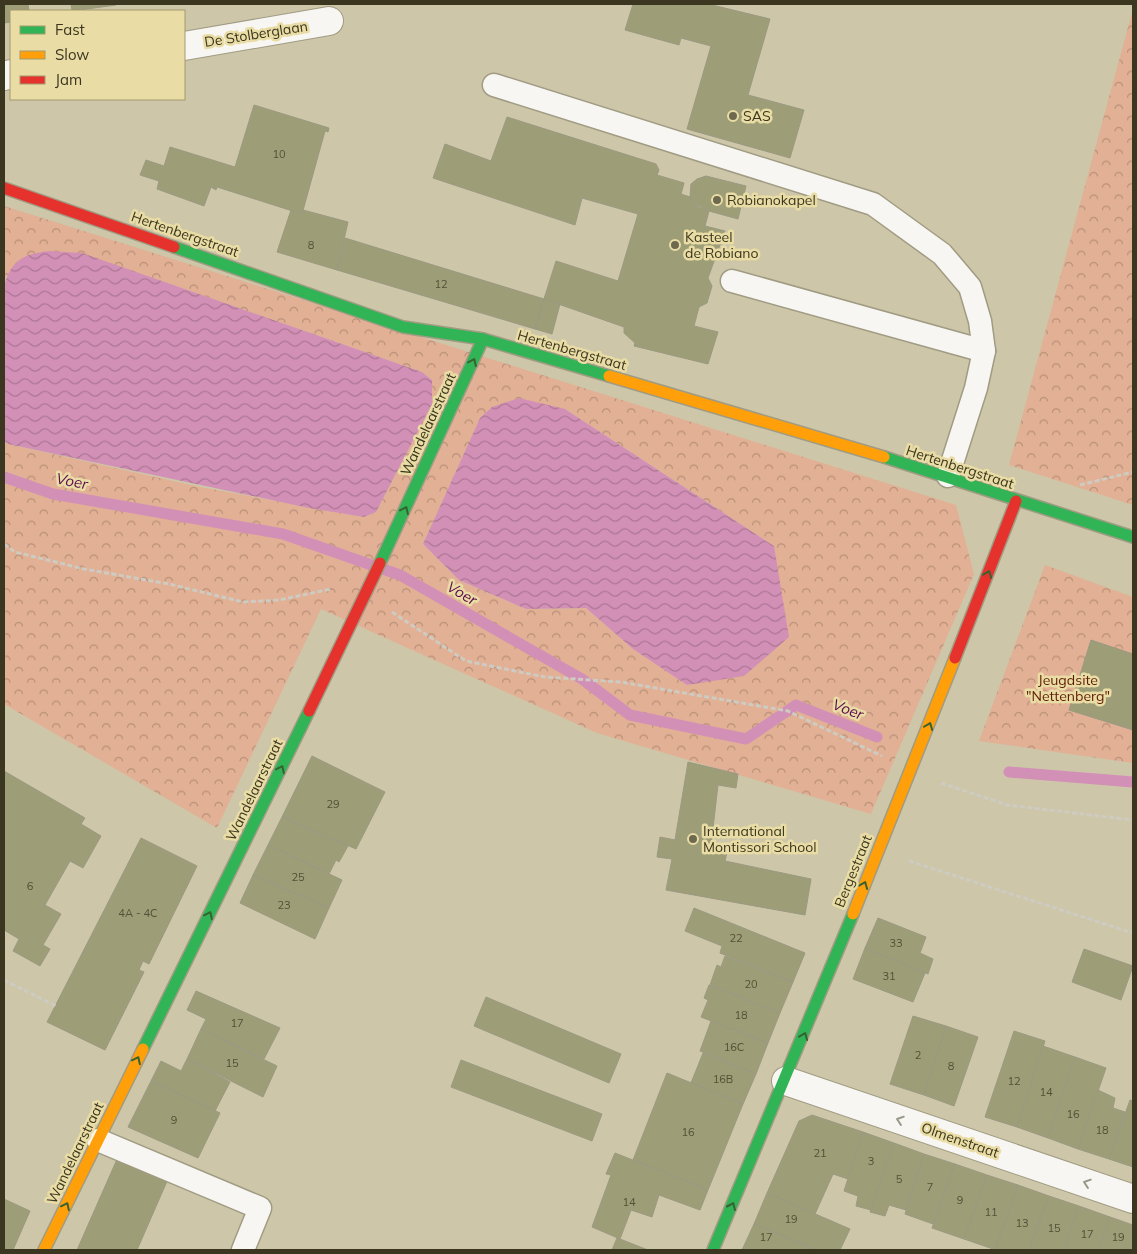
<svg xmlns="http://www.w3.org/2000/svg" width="1137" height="1254" font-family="Mulish,sans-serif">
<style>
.forest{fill:url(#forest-crowns);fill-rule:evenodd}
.water{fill:url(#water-waves)}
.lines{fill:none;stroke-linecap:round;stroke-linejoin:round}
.stream{stroke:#d390b7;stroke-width:11}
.building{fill:#9d9d78;stroke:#9b9982}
.lane-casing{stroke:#a09b83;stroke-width:25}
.street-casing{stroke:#a09b83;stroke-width:30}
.fast-casing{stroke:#a09b83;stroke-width:14}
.slow-casing{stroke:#a09b83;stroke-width:14}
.jam-casing{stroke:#a09b83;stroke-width:14}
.path{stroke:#cdcbc2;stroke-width:3;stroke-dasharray:5 2.5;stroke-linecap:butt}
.lane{stroke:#f8f6f2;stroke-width:22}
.street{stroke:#f8f6f2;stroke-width:28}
.fast{stroke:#30b455;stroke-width:11}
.slow{stroke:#ff9f0a;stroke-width:11}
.jam{stroke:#e5322d;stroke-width:11}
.oneway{stroke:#376232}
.oneway2{stroke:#9a9688}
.poi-dot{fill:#6e684f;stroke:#e9dda5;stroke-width:2}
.labels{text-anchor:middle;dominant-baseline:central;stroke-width:5;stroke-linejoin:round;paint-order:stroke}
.number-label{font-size:11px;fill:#545035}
.street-label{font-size:14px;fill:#3b361f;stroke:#e9dda5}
.poi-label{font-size:14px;fill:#3b361f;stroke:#e9dda5;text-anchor:start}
.park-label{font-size:14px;fill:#5f1b05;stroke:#e9dda5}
.water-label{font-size:15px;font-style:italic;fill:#5e094f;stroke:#e9dda5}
</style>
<defs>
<pattern id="forest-crowns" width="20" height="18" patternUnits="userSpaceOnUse" patternTransform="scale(1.25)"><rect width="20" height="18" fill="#e2b094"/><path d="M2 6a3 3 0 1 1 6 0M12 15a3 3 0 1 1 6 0" fill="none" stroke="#b89078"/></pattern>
<pattern id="water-waves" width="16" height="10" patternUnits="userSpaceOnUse" patternTransform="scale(1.25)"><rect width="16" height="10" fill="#d390b7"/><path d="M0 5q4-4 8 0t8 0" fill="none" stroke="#ac7694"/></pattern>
</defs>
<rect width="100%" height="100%" fill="#cdc6a8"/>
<!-- forest -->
<g class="forest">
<polygon points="1133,9 1133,505 1009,465"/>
<path d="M4 206 956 505 974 574 871 814 597 733 321 609 217 828 4 704V441L8 444 200 487 364 517 376 512 432 404V380L422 372 129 270 6 276 4 286ZM492 407 565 409 774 546 633 649 586 608 526 609 459 580 423 544 480 418Z"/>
<polygon points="1045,565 1133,597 1133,763 979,741"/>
</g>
<!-- water -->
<g class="water">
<path d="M49 251 82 253 422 372 432 380V404L376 512 364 517 309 508 8 444 4 441V286C11 260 24 254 49 251Z"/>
<polygon points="519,398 565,409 774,546 789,637 744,676 687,685 633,649 586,608 526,609 459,580 423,544 480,418 492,407"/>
</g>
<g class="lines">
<!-- stream -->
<g class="stream">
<polyline points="4,477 53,494 283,534 400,575 582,679 630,715 746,739 796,705 877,737"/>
<polyline points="1009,772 1133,782"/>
</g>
</g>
<!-- building -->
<g class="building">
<polygon points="4,4 28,4 29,11 11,11 11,22 4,23"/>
<polygon points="71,4 116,4 116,5 72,11"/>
<polygon points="633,4 708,4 770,19 748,95 804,110 790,158 687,129 711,46 681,38 679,45 625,30"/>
<polygon points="254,105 329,128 328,132 325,131 302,214 217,187 216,190 211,187 204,206 157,189 159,181 140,175 146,160 164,166 170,147 235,167"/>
<polygon points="507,117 656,164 659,170 657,175 684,183 681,194 690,197 698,207 709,211 705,226 725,231 708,278 712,286 707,303 699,307 694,326 718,332 708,364 634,346 635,343 624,333 624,327 544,299 556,261 618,281 638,214 582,198 575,225 433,178 445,144 491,161"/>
<polygon points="706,176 746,186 738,219 709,211 693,203 690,197 691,184 697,179"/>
<polygon points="291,210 302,214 303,210 348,222 337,270 277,252"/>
<polygon points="345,238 544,299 535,329 337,270"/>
<polygon points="544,299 560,304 552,334 535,329"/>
<polygon points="1091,640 1133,654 1133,730 1069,710"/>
<polygon points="312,756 385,792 356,849 282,817"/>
<polygon points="688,762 738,774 736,788 718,785 711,845 728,848 725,861 811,879 805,915 666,890 672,859 657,857 660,837 675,840"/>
<polygon points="4,771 85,818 81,824 101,836 83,868 70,861 45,905 61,914 43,945 50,949 40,966 13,951 19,939 4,930"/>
<polygon points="282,817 348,846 339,862 336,860 329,874 268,845"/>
<polygon points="141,838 197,866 149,964 143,961 139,970 144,972 105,1050 47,1022"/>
<polygon points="268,845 342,880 329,908 253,875"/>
<polygon points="253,875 329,908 315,939 240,903"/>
<polygon points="694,908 805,953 793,982 720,953 722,946 685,931"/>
<polygon points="878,918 926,937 920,953 933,959 928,974 865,948"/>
<polygon points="865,948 925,973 913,1002 853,979"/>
<polygon points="1084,949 1133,966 1121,1000 1072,982"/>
<polygon points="725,956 793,982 780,1013 710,985 717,965 721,967"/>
<polygon points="709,985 780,1013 768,1043 701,1017 708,1000 704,998"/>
<polygon points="196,991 280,1028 264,1059 201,1029 206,1019 187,1010"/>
<polygon points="486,997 621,1054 609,1083 474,1026"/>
<polygon points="913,1016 946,1026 924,1095 890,1084"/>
<polygon points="711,1021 768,1043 756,1074 700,1051"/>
<polygon points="946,1026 978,1037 954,1106 924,1095"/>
<polygon points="201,1029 277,1066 263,1097 187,1059"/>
<polygon points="1014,1031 1045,1041 1017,1127 985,1117"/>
<polygon points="1043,1046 1075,1057 1048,1138 1017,1127"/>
<polygon points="703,1053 756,1074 743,1104 691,1083"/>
<polygon points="1075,1057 1106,1068 1078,1149 1048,1138"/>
<polygon points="187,1059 230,1082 215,1111 151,1081 161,1061 181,1071"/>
<polygon points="461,1060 602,1114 592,1141 451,1087"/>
<polygon points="667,1073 743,1104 708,1190 633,1160"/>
<polygon points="151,1081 220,1113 198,1158 128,1127"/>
<polygon points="1098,1090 1115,1098 1113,1108 1125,1112 1109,1159 1078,1149"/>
<polygon points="1130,1100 1133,1101 1133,1167 1109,1159"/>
<polygon points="812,1115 863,1132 848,1179 833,1174 815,1214 767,1193 799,1121"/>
<polygon points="863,1132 894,1143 871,1210 856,1206 858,1196 844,1191"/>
<polygon points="894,1143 924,1154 906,1210 889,1205 885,1216 870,1212"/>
<polygon points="615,1153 708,1190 700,1210 659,1195 652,1217 631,1210 620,1239 592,1227 611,1175 606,1174"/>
<polygon points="924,1154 955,1164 933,1224 905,1214"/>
<polygon points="118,1157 168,1179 137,1250 77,1250"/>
<polygon points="955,1164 987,1175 964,1239 932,1228"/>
<polygon points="987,1175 1018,1185 996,1250 964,1239"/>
<polygon points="1018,1185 1049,1196 1029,1250 995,1250"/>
<polygon points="767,1193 850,1229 840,1250 816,1250 754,1224"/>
<polygon points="1049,1196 1079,1206 1064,1250 1029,1250"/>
<polygon points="4,1199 30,1211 13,1250 4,1250"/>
<polygon points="1079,1206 1110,1217 1099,1250 1064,1250"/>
<polygon points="1110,1217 1133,1225 1133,1250 1099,1250"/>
<polygon points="754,1224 816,1250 742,1250"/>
<polygon points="617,1238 620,1239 648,1250 612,1250"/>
</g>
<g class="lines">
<!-- lane casing -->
<g class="lane-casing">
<g id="lane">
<polyline points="494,85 873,204 942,254 970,287 980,321 984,351 976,388 948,476"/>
<polyline points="732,281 984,351"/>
<polyline points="98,1140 260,1208 243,1250"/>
</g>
</g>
<!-- street casing -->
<g class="street-casing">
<g id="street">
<polyline points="184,46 329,21"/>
<polyline points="4,76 11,74"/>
<polyline points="786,1081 1133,1199"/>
</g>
</g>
<!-- fast casing -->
<g class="fast-casing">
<g id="fast">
<polyline points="174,247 403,327 483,339 609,376"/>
<polyline points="884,457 1133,537"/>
<polyline points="380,563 483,339"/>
<polyline points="143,1049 309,711"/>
<polyline points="713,1250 853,914"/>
</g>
</g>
<!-- slow casing -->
<g class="slow-casing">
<g id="slow">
<polyline points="609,376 884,457"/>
<polyline points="853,914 955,658"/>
<polyline points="44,1250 143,1049"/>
</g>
</g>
<!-- jam casing -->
<g class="jam-casing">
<g id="jam">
<polyline points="4,188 174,247"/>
<polyline points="955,658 1016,501"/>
<polyline points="309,711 380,563"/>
</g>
</g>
<!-- path -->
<g class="path">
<polyline points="1080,485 1133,472"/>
<polyline points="4,544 15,552 84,569 169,584 243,602 279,600 331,589"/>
<polyline points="392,612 466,661 545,677 621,682 788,711 882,756"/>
<polyline points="941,783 1007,805 1133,820"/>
<polyline points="909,861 1133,933"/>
<polyline points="4,980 56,1006"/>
</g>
<!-- lane -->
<use href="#lane" class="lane"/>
<!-- street -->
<use href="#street" class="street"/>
<!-- fast -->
<use href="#fast" class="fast"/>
<!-- slow -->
<use href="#slow" class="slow"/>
<!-- jam -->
<use href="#jam" class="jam"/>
</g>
<!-- one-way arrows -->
<defs><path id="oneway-chevron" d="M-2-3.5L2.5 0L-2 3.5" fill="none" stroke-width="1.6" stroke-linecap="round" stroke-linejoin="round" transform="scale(1.25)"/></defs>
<g class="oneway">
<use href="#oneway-chevron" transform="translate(473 362) rotate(-65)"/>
<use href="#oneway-chevron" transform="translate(405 510) rotate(-65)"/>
<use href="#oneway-chevron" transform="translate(988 574) rotate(-69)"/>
<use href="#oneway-chevron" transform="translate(929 726) rotate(-69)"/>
<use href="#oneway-chevron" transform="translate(281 769) rotate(-64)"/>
<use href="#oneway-chevron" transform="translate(864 885) rotate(-68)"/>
<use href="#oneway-chevron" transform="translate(209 915) rotate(-64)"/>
<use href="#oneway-chevron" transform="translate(804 1036) rotate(-68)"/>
<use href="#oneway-chevron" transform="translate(137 1060) rotate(-64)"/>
<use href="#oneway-chevron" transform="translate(66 1206) rotate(-64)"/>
<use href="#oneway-chevron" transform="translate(732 1206) rotate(-66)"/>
</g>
<g class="oneway2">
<use href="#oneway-chevron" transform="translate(900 1120) rotate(-161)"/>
<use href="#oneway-chevron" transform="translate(1087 1183) rotate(-161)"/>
</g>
<!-- markers -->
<g class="poi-dot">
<circle cx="733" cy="116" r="5"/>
<circle cx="717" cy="200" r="5"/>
<circle cx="675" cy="245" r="5"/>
<circle cx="693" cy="839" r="5"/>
</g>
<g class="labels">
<!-- number labels -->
<g class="number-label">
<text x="279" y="154">10</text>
<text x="311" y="245">8</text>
<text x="441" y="284">12</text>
<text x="333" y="804">29</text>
<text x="298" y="877">25</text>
<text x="30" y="886">6</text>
<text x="284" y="905">23</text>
<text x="138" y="913">4A - 4C</text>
<text x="736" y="938">22</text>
<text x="896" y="943">33</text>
<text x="889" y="976">31</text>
<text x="751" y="984">20</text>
<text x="741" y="1015">18</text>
<text x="237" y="1023">17</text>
<text x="734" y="1047">16C</text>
<text x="918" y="1055">2</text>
<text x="232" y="1063">15</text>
<text x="951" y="1066">8</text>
<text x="723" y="1079">16B</text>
<text x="1014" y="1081">12</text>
<text x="1046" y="1092">14</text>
<text x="1073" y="1114">16</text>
<text x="174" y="1120">9</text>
<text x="1102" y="1130">18</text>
<text x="688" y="1132">16</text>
<text x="820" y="1153">21</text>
<text x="871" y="1161">3</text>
<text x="899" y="1179">5</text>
<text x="930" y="1187">7</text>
<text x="960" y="1200">9</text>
<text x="629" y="1202">14</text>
<text x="991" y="1212">11</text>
<text x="791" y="1219">19</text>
<text x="1022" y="1223">13</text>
<text x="1054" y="1228">15</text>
<text x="1087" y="1234">17</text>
<text x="766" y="1237">17</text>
<text x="1118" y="1237">19</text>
</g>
<!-- street labels -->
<g class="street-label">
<text transform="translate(256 34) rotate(-9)">De Stolberglaan</text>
<text transform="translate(185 234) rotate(19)">Hertenbergstraat</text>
<text transform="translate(572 350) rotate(16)">Hertenbergstraat</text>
<text transform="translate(428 424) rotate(-65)">Wandelaarstraat</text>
<text transform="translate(960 467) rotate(18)">Hertenbergstraat</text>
<text transform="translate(254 790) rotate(-64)">Wandelaarstraat</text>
<text transform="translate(853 871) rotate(-68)">Bergestraat</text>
<text transform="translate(960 1140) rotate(19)">Olmenstraat</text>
<text transform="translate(75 1153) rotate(-64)">Wandelaarstraat</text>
</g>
<!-- poi labels -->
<g class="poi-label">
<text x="743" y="116">SAS</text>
<text x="727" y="200">Robianokapel</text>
<text x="685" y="237">Kasteel<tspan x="685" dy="16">de Robiano</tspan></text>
<text x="703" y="831">International<tspan x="703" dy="16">Montissori School</tspan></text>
</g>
<!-- park labels -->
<g class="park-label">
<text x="1068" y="680">Jeugdsite<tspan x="1068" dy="16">"Nettenberg"</tspan></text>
</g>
<!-- water labels -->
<g class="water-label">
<text transform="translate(72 481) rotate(11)">Voer</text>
<text transform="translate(462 593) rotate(30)">Voer</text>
<text transform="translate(848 709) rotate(21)">Voer</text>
</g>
</g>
<!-- border -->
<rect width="1137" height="1254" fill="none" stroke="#3b361f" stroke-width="10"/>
<!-- legend -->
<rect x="10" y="10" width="175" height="90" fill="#e9dda5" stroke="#a39a6f"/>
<rect x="20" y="26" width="25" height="8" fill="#30b455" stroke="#a39a6f"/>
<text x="55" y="35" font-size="15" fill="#3b361f">Fast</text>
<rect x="20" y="51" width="25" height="8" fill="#ff9f0a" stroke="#a39a6f"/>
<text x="55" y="60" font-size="15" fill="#3b361f">Slow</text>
<rect x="20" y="76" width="25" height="8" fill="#e5322d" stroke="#a39a6f"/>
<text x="55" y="85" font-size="15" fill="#3b361f">Jam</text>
</svg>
